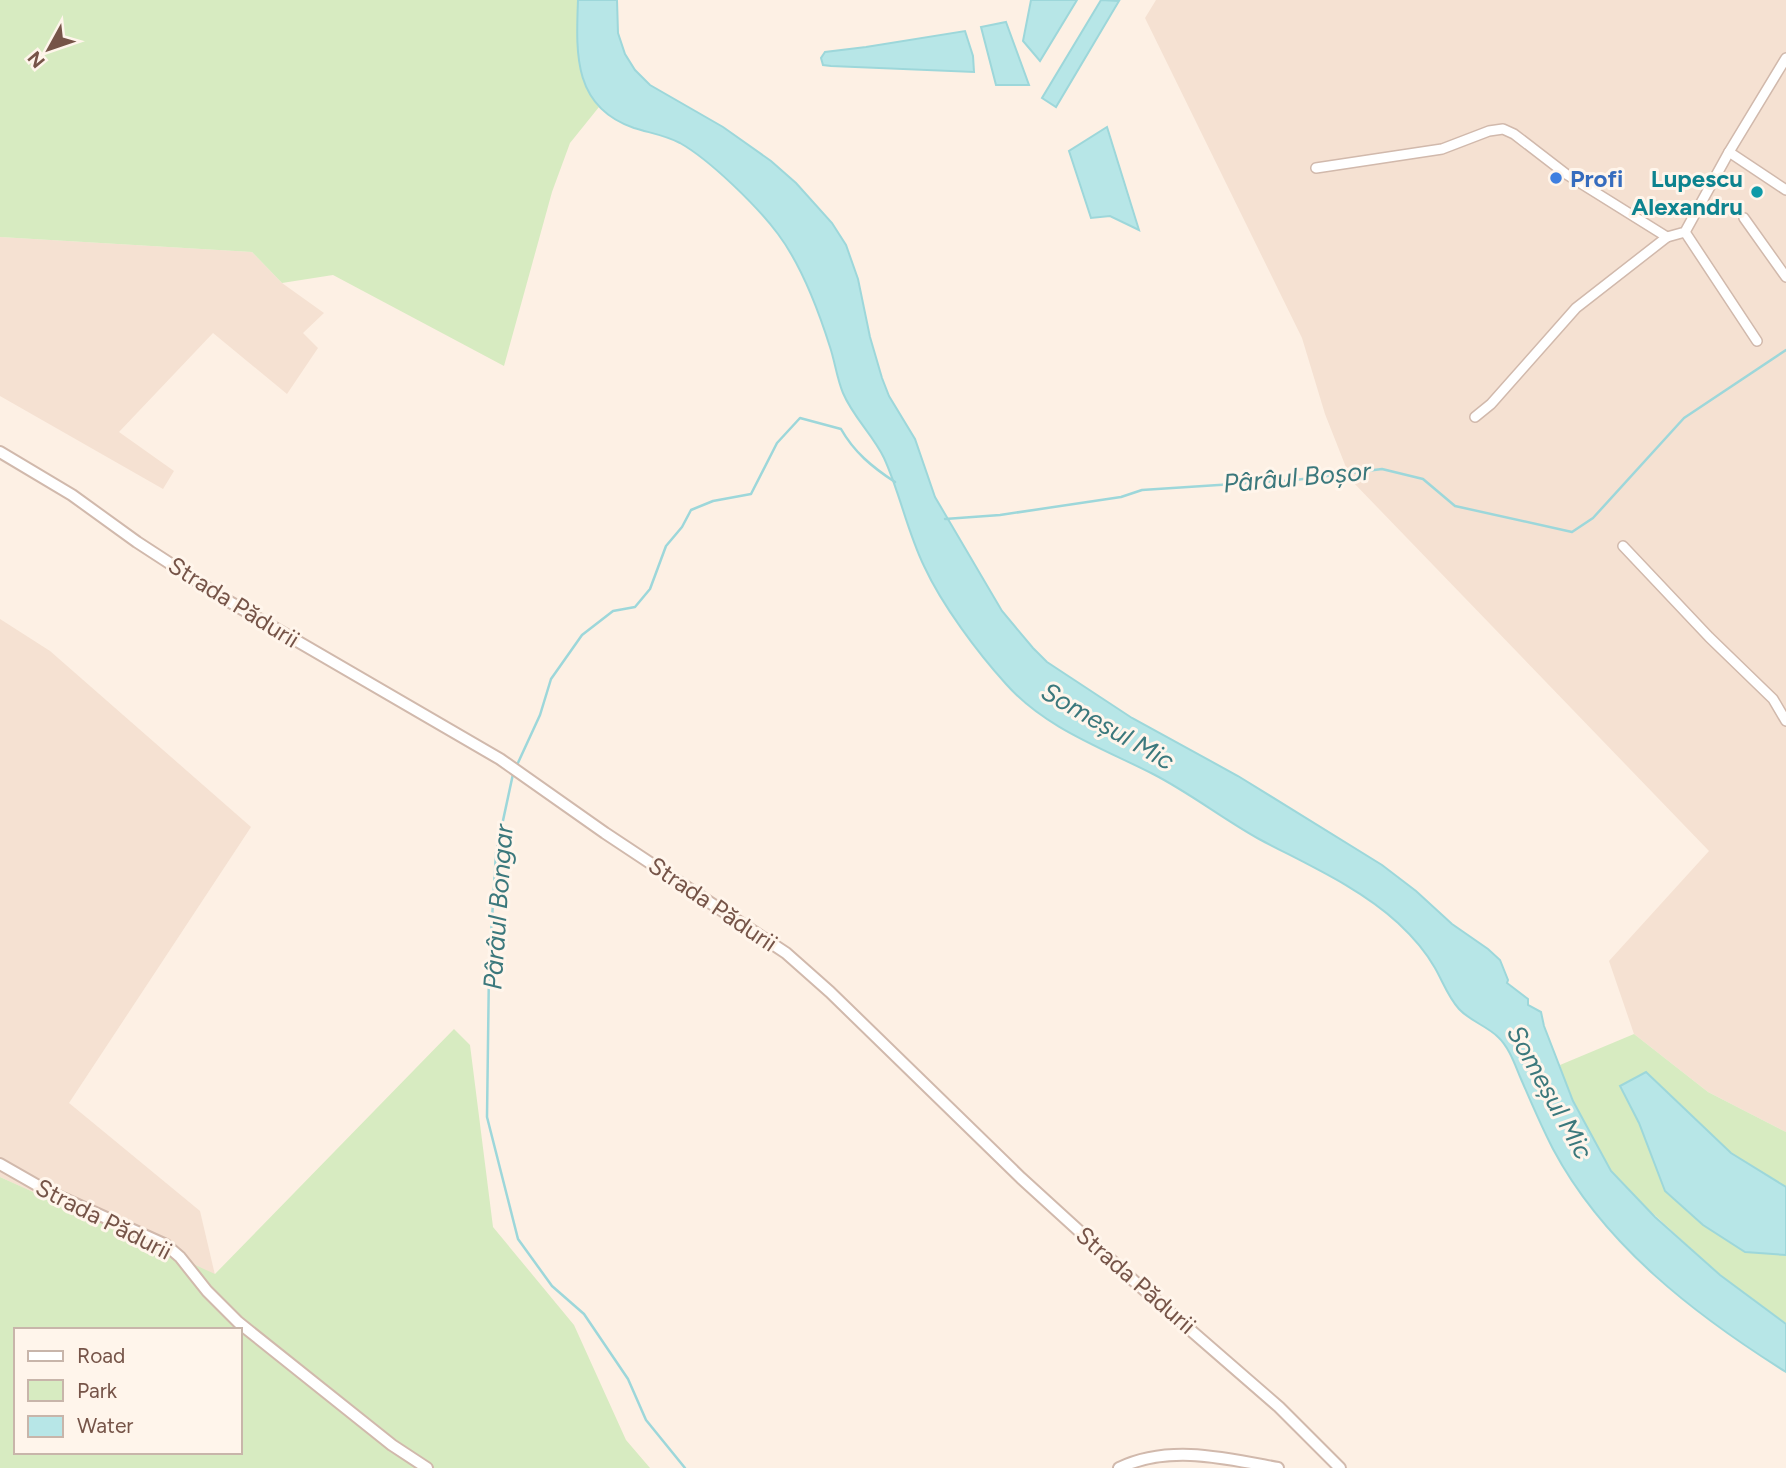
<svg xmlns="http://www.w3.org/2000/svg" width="1786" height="1468" font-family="Figtree,sans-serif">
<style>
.residential{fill:#f5e1d2}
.green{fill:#d7ebc1;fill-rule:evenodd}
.water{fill:#b7e6e7;stroke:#9dd7da;stroke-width:2}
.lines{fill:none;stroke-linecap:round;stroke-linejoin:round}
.stream{stroke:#9dd7da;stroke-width:2.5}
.minor-casing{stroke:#d1b9ac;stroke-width:12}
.tertiary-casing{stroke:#d1b9ac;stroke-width:14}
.minor{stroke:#fff;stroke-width:9}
.tertiary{stroke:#fff;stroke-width:10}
.shop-dot{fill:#3f7fe0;stroke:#fff5eb;stroke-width:2.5}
.culture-dot{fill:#0f9aa8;stroke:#fff5eb;stroke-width:2.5}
.labels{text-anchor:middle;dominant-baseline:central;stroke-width:6;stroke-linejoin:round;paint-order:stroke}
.shop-label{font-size:24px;font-weight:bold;fill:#366cbe;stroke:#fff5eb;text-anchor:start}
.culture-label{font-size:24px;font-weight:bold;fill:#0d838f;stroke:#fff5eb;text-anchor:end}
.street-label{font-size:24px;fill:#765448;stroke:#fff5eb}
.water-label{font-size:26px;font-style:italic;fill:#3b787c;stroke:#fff5eb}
</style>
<rect width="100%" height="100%" fill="#fdf0e4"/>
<!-- residential -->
<g class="residential">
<polygon points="1156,0 1786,0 1786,1132 1708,1092 1634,1034 1609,961 1709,851 1351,480 1325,414 1302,338 1145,18"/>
<polygon points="0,237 252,252 282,283 324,313 303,333 318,348 287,394 213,333 119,432 174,471 163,489 0,396"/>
<polygon points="0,619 50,651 251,827 69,1103 200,1211 215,1275 0,1177"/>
</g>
<!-- green -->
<g class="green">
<path d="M0 0H578C577 30 579 84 599 107L570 143 552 192 504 366 333 275 282 283 252 252 0 237Z"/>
<path d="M454 1029 470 1045 493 1227 574 1325 626 1440 650 1468H0V1177L215 1274ZM16 1330H240V1452H16Z"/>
<path d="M1634 1034 1708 1092 1786 1132V1323L1720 1275 1622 1185C1594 1151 1572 1107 1560 1065Z"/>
</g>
<!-- water -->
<g class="water">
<path d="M578 0H617L618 33 625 54 635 70 650 85 723 127 771 161 796 183 832 223 846 245 858 279 870 337 882 378 889 396 915 439 935 497 1002 611 1033 648 1047 662 1132 718 1238 776 1382 865 1416 891 1452 924 1488 949 1500 960 1508 980 1507 983 1528 999V1005L1541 1012 1544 1026 1573 1101 1611 1171 1655 1217 1720 1275 1786 1324V1372C1695 1315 1604 1245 1553 1149 1541 1126 1531 1102 1521 1079 1515 1065 1509 1047 1498 1037 1487 1026 1470 1021 1459 1009 1448 997 1443 982 1435 968 1426 952 1412 936 1398 923 1359 887 1306 864 1259 839 1223 819 1190 793 1153 774 1102 748 1045 728 1006 684 977 652 942 605 924 566 907 531 900 493 884 458 873 435 853 417 843 393 837 379 835 362 830 347 818 309 802 266 778 234 757 206 710 160 680 143 665 135 650 133 634 128 573 107 576 54 578 0Z"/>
<polygon points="1031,0 1077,0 1040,61 1023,41"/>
<polygon points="1101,0 1119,1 1056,107 1042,98"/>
<polygon points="1006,22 1029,85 996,85 981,27"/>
<polygon points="965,31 973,56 974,72 831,66 823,65 821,58 825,52 866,47"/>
<polygon points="1107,127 1139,230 1110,216 1091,218 1069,151"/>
<polygon points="1646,1072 1731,1153 1786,1187 1786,1255 1745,1252 1703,1225 1665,1191 1639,1123 1620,1086"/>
</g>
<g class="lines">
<!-- stream -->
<g class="stream">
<polyline points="945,519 1000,515 1121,497 1142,490 1295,480 1382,469 1423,479 1455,506 1572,532 1593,518 1684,418 1786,350"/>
<path d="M517 765 540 715 551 679 582 635 613 611 635 607 650 589 666 546 682 527 691 510 713 501 751 494 777 443 800 418 841 429C854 452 872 467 895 482"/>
<polyline points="513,774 496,853 489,968 487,1117 518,1239 552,1286 584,1314 628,1379 646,1420 685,1468"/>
</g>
<!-- minor casing -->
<g class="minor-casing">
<g id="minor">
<polyline points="1729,152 1786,190"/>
<polyline points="1316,168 1442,149 1489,131 1503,129 1514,134 1566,174 1667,237"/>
<polyline points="1744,218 1786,277"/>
<polyline points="1685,232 1757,341"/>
<polyline points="1475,417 1491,404 1576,308 1667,237 1685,232 1729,152 1786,58"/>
<polyline points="1623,546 1709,637 1773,699 1786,721"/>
</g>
</g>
<!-- tertiary casing -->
<g class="tertiary-casing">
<g id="tertiary">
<polyline points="0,452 72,495 137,542 223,598 500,759 605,833 786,953 830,992 1021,1178 1134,1281 1279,1407 1340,1468"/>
<polyline points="0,1164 49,1192 166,1245 180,1257 207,1291 238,1322 392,1445 427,1468"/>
<path d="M1119 1468C1169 1444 1225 1458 1278 1468"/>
</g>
</g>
<!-- minor -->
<use href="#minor" class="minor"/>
<!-- tertiary -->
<use href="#tertiary" class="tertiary"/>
</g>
<!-- markers -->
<circle class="shop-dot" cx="1556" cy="178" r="7"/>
<circle class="culture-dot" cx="1757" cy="192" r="7"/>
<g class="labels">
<!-- shop labels -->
<g class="shop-label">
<text x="1570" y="178">Profi</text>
</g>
<!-- culture labels -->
<g class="culture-label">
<text x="1743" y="178">Lupescu<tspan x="1743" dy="28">Alexandru</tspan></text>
</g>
<!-- street labels -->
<g class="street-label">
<text transform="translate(234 602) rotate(32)">Strada Pădurii</text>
<text transform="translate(713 904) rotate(34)">Strada Pădurii</text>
<text transform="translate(104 1219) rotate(27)">Strada Pădurii</text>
<text transform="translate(1136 1280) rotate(41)">Strada Pădurii</text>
</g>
<!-- water labels -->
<g class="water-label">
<text transform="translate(1297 477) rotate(-5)">Pârâul Boșor</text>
<text transform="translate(1108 726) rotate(30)">Someșul Mic</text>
<text transform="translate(498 907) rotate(-86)">Pârâul Bongar</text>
<text transform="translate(1550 1092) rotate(61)">Someșul Mic</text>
</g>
</g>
<!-- legend -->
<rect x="14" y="1328" width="228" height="126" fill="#fff5eb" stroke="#c8b5aa" stroke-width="2"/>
<rect x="28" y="1351" width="35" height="10" fill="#ffffff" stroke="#c8b5aa" stroke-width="2"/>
<text x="77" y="1363" font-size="21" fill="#765448">Road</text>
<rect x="28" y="1380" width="35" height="21" fill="#d7ebc1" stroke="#c8b5aa" stroke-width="2"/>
<text x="77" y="1398" font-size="21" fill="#765448">Park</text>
<rect x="28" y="1416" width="35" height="21" fill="#b7e6e7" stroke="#c8b5aa" stroke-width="2"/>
<text x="77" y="1433" font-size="21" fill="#765448">Water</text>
<!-- north arrow -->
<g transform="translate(49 49) rotate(230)" stroke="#fff5eb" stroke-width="5" paint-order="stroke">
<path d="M0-5L12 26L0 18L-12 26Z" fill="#765448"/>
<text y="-10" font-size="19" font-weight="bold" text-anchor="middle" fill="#765448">N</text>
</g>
</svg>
